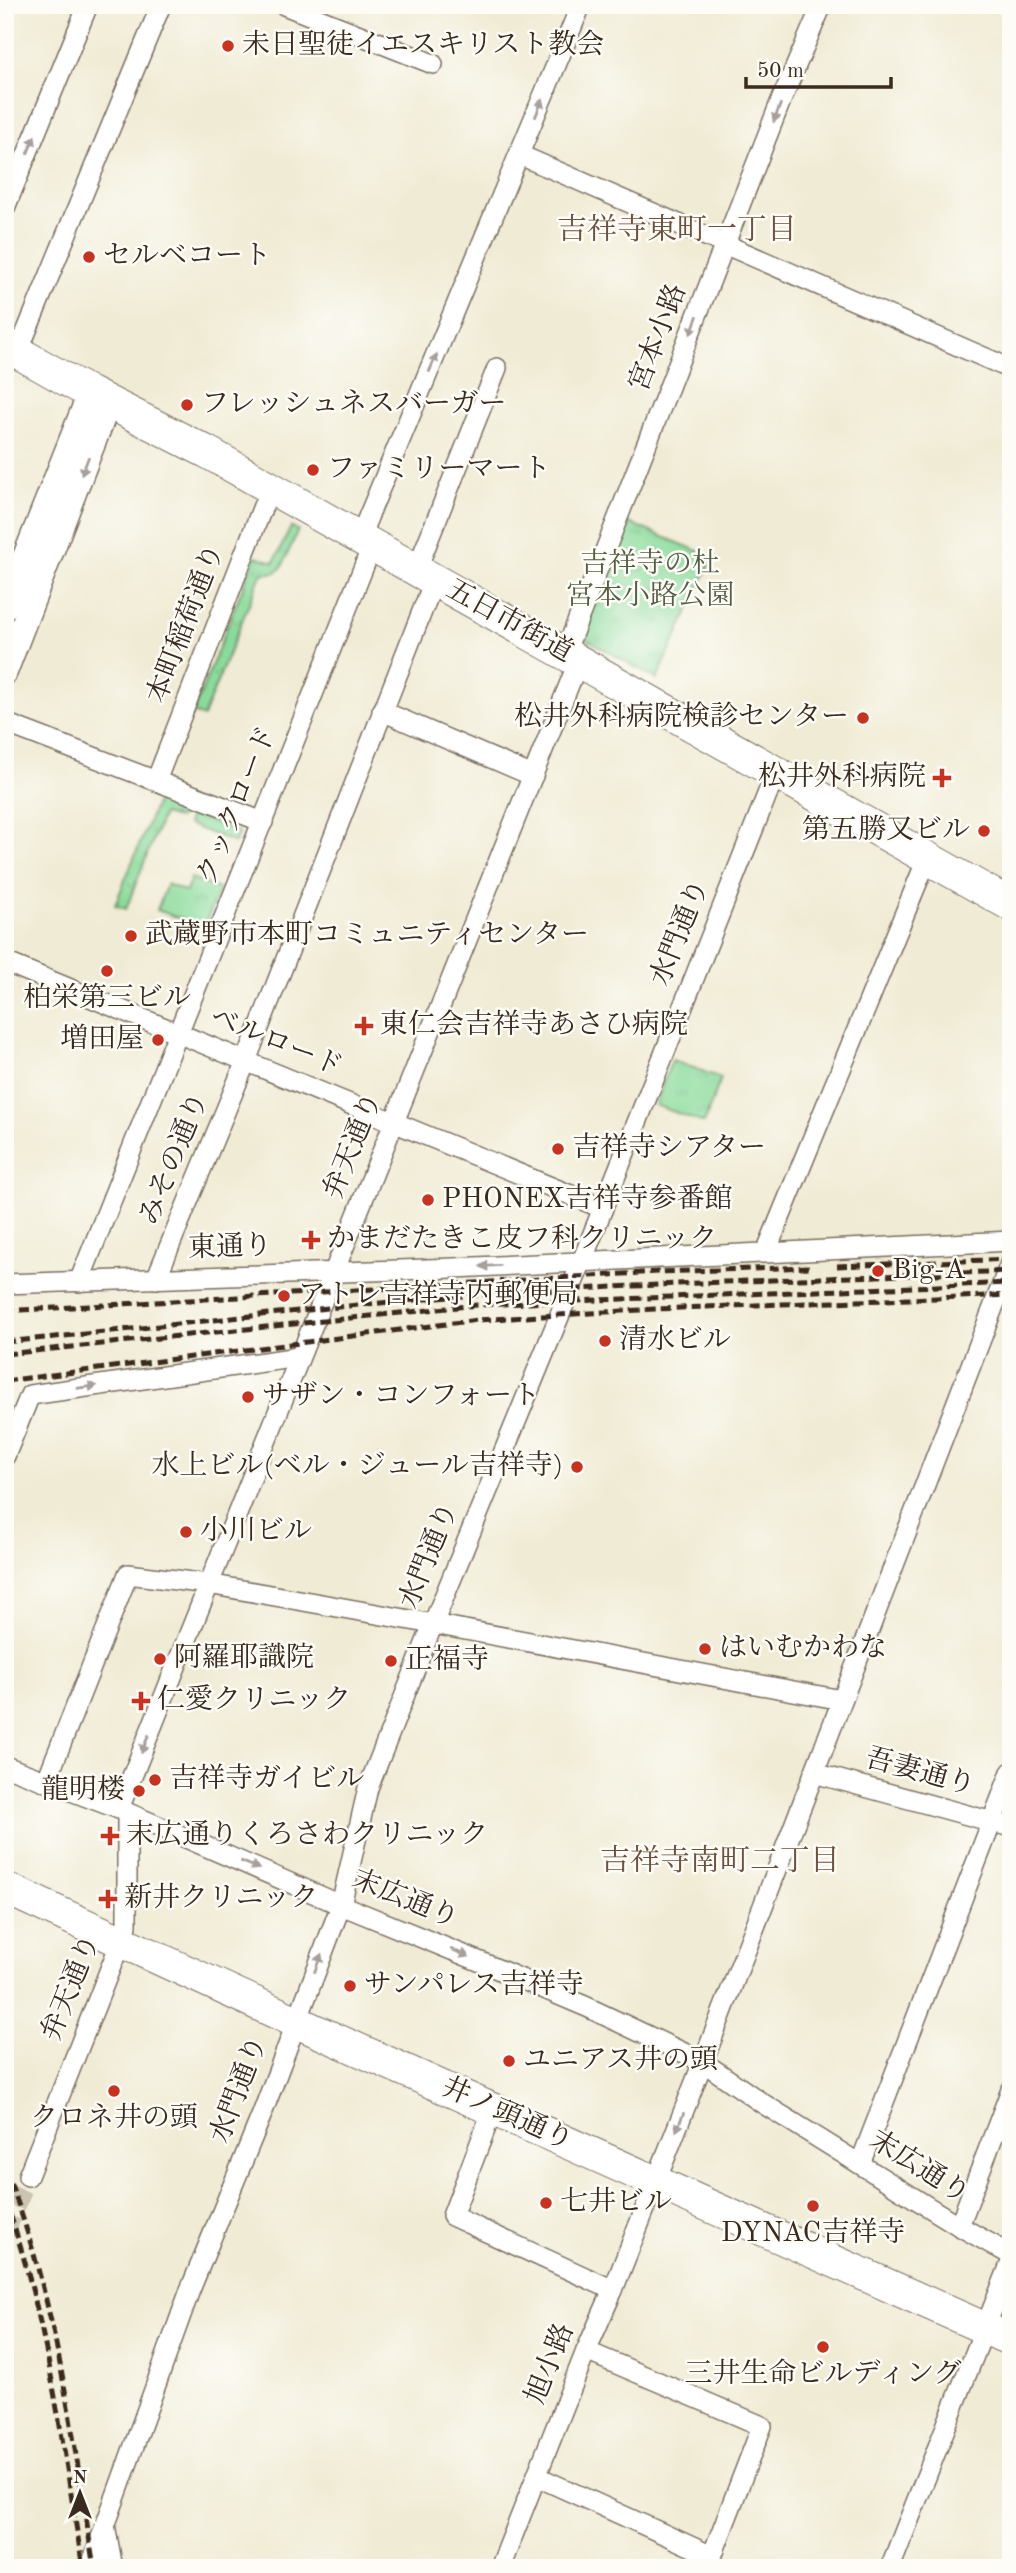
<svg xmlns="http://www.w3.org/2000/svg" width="1016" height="2573" font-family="'Old Standard TT','Noto Serif JP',serif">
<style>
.grass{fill:url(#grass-tufts);stroke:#62825c;stroke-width:2}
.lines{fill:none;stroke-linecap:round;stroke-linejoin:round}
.minor-tunnel{stroke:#ccc4b0;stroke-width:19;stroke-dasharray:19 10;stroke-linecap:butt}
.minor-casing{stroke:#7a6e5e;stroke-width:22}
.tertiary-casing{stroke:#7a6e5e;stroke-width:27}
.primary-casing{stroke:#7a6e5e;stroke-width:34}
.minor{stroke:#fff;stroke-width:19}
.tertiary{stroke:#fff;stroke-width:24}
.primary{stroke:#fff;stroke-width:32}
.rail{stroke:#3b2a1e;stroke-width:5;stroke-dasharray:10 5;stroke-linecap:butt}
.oneway{fill:#a79f9a}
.poi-dot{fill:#c8321e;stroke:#fdfcf7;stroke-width:2.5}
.labels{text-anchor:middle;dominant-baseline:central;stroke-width:5;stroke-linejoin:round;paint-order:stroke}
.poi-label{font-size:28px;fill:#3b2a1e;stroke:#fdfcf7;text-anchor:start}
.street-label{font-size:28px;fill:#3b2a1e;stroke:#fdfcf7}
.park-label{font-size:28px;fill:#535f44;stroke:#fdfcf7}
.neighbourhood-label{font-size:30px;fill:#6e523f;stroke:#fdfcf7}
</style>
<defs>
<pattern id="grass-tufts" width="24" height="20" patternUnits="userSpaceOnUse" patternTransform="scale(1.75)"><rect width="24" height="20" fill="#8adb9b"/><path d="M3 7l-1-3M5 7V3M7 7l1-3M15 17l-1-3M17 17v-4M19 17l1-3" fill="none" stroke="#78bc85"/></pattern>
</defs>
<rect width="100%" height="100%" fill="#fdfcf7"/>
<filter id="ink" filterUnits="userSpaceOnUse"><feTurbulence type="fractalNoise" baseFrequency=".0143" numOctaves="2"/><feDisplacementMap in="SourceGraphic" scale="14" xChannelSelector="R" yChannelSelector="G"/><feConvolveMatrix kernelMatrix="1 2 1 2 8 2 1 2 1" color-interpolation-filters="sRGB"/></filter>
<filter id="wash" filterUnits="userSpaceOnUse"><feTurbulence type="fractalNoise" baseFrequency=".00686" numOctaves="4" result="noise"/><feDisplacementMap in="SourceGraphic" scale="28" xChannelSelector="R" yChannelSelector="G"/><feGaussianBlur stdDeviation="1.57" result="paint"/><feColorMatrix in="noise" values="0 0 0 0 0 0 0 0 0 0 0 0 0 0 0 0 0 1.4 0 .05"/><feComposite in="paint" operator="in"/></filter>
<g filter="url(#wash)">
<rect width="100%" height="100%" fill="#f0ebd4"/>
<!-- grass -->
<g class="grass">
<polygon points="624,521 713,557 657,679 581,636"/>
<polygon points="291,527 298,530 282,567 276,572 261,574 203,717 193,713 255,556 274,562"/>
<polygon points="159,796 184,806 179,819 163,814 126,909 115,905"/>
<polygon points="191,814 239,832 235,843 187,824"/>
<polygon points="191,878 219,889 204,928 157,910 167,884 186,892"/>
<polygon points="672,1060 721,1078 704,1123 655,1105"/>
</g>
</g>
<g filter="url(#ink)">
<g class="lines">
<!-- minor-tunnel -->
<polyline class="minor-tunnel" points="5,2234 28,2176"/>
<!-- minor casing -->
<g class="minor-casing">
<g id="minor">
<polyline points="284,5 433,64"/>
<polyline points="520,155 1011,369"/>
<polyline points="5,208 88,5"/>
<polyline points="18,352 161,5"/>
<polyline points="359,539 581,5"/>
<polyline points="416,571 497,368"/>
<polyline points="565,653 780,103 822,5"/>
<polyline points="382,711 533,776"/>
<polyline points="5,723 263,822"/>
<polyline points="156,781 270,488"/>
<polyline points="5,962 602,1208"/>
<polyline points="766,1252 927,859"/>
<polyline points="156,1279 246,1061 434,581"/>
<polyline points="79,1282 372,546"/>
<polyline points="5,1284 454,1268 1011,1241"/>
<polyline points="5,1456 30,1395 299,1357"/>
<polyline points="5,1766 119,1809 341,1905 481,1962 587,2007 703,2062 762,2103 959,2226 1011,2255"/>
<polyline points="814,1773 1011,1827"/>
<polyline points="46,1782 128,1574 208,1584 433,1624 842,1700"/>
<polyline points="119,1809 579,660"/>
<polyline points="493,2109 452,2216 613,2290"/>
<polyline points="860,2164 1011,1772"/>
<polyline points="28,2176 127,1926 127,1813"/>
<polyline points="959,2226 1011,2090"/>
<polyline points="538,2477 712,2556 762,2426 586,2351"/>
<polyline points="106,2530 113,2568"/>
<polyline points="90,2568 190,2290 262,2114 341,1905 368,1788 433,1624 582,1261 776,772"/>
<polyline points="500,2568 586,2351 613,2290 703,2062 1011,1261"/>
<polyline points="890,2568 1011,2262"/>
</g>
</g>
<!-- tertiary casing -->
<g class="tertiary-casing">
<g id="tertiary">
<polyline points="5,607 90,393"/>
<polyline points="5,672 109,402"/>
</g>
</g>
<!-- primary casing -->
<g class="primary-casing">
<g id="primary">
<polyline points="5,345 90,393 207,452 1011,905"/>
<polyline points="5,1888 312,2029 1011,2340"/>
</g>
</g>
<!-- minor -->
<use href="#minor" class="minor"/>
<!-- tertiary -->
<use href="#tertiary" class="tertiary"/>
<!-- primary -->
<use href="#primary" class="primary"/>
<!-- rail -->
<g class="rail">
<polyline points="837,1266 1011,1259"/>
<polyline points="5,1311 658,1272 812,1267"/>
<path d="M5 1342C163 1327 320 1306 478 1295 656 1283 833 1278 1011 1271"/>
<polyline points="5,1354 477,1305 1011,1283"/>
<polyline points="5,1381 477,1320 655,1309 1011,1295"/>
<path d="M5 2169C56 2297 72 2433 94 2568"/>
<path d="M5 2200C48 2319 62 2444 83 2568"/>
</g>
</g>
<!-- one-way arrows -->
<defs><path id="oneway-solid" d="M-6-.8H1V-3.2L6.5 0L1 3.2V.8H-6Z" transform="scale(1.75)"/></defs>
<g class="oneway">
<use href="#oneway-solid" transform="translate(539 108) rotate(-68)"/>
<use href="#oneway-solid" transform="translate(777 113) rotate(111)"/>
<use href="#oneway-solid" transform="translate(31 145) rotate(-68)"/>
<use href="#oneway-solid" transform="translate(694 325) rotate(111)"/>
<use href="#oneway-solid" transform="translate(433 363) rotate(-67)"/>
<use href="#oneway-solid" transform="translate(85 466) rotate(111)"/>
<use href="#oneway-solid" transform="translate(490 1266) rotate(177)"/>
<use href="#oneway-solid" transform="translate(87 1387) rotate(-8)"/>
<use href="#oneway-solid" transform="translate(145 1744) rotate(112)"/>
<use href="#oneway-solid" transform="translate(250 1865) rotate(23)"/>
<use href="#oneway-solid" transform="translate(460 1953) rotate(22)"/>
<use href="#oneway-solid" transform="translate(318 1963) rotate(-69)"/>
<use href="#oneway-solid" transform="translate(680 2122) rotate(112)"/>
</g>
</g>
<!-- markers -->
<g class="poi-dot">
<circle cx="228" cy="46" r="7"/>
<circle cx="89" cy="257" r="7"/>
<circle cx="187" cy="405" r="7"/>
<circle cx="313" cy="470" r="7"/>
<circle cx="863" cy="718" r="7"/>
<path d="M938.5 767.5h7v7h7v7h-7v7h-7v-7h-7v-7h7z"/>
<circle cx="984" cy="831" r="7"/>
<circle cx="131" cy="936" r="7"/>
<circle cx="107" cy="971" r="7"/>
<path d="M360.5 1015.5h7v7h7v7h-7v7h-7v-7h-7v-7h7z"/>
<circle cx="158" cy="1040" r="7"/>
<circle cx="558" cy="1149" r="7"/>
<circle cx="428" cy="1200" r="7"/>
<path d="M307.5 1229.5h7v7h7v7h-7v7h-7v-7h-7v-7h7z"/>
<circle cx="878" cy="1271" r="7"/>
<circle cx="284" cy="1296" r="7"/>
<circle cx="605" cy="1341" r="7"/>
<circle cx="248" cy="1397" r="7"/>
<circle cx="577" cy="1467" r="7"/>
<circle cx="186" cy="1532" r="7"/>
<circle cx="705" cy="1649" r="7"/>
<circle cx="160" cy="1659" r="7"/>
<circle cx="391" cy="1661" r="7"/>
<path d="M137.5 1690.5h7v7h7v7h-7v7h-7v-7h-7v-7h7z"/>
<circle cx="155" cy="1780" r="7"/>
<circle cx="139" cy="1791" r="7"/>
<path d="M106.5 1825.5h7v7h7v7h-7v7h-7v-7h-7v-7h7z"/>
<path d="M104.5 1888.5h7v7h7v7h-7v7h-7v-7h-7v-7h7z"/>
<circle cx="350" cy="1986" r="7"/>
<circle cx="509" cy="2061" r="7"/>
<circle cx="114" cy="2091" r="7"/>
<circle cx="546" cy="2203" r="7"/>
<circle cx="813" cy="2206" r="7"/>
<circle cx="823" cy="2347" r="7"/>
</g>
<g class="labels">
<!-- poi labels -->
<g class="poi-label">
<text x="242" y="46">未日聖徒イエスキリスト教会</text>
<text x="103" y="257">セルベコート</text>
<text x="201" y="405">フレッシュネスバーガー</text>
<text x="327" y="470">ファミリーマート</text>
<text x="849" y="718" text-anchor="end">松井外科病院検診センター</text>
<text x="926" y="778" text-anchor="end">松井外科病院</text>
<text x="970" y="831" text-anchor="end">第五勝又ビル</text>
<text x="145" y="936">武蔵野市本町コミュニティセンター</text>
<text x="107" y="999" text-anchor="middle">柏栄第三ビル</text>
<text x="380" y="1026">東仁会吉祥寺あさひ病院</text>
<text x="144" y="1040" text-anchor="end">増田屋</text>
<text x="572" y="1149">吉祥寺シアター</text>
<text x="442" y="1200">PHONEX吉祥寺参番館</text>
<text x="327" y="1240">かまだたきこ皮フ科クリニック</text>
<text x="892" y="1271">Big-A</text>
<text x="298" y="1296">アトレ吉祥寺内郵便局</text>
<text x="619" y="1341">清水ビル</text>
<text x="262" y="1397">サザン・コンフォート</text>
<text x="563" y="1467" text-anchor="end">水上ビル(ベル・ジュール吉祥寺)</text>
<text x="200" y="1532">小川ビル</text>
<text x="719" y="1649">はいむかわな</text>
<text x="174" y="1659">阿羅耶識院</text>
<text x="405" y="1661">正福寺</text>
<text x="157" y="1701">仁愛クリニック</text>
<text x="169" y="1780">吉祥寺ガイビル</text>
<text x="125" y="1791" text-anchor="end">龍明楼</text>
<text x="126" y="1836">末広通りくろさわクリニック</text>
<text x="124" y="1899">新井クリニック</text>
<text x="364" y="1986">サンパレス吉祥寺</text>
<text x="523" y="2061">ユニアス井の頭</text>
<text x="114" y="2119" text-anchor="middle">クロネ井の頭</text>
<text x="560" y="2203">七井ビル</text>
<text x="813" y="2234" text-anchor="middle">DYNAC吉祥寺</text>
<text x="823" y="2375" text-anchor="middle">三井生命ビルディング</text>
</g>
<!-- street labels -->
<g class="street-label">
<text transform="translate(659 338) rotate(-69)">宮本小路</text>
<text transform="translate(509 622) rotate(29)">五日市街道</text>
<text transform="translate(187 624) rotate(-69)">本町稲荷通り</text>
<text transform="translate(238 806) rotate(-68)">クックロード</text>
<text transform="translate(681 933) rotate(-68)">水門通り</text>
<text transform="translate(276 1043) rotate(22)">ベルロード</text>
<text transform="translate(354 1146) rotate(-68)">弁天通り</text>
<text transform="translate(175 1159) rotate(-68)">みその通り</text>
<text transform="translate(230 1248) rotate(-2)">東通り</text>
<text transform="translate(430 1556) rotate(-68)">水門通り</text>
<text transform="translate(920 1773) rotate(15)">吾妻通り</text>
<text transform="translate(405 1900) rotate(22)">末広通り</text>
<text transform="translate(72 1988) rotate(-68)">弁天通り</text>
<text transform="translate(240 2090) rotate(-69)">水門通り</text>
<text transform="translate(507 2115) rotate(24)">井ノ頭通り</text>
<text transform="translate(919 2168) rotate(32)">末広通り</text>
<text transform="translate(551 2364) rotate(-68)">旭小路</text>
</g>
<!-- park labels -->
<g class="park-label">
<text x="650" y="565">吉祥寺の杜<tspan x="650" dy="32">宮本小路公園</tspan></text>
</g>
<!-- neighbourhood labels -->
<g class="neighbourhood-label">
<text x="677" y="231">吉祥寺東町一丁目</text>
<text x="720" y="1862">吉祥寺南町二丁目</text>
</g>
</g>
<!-- margin -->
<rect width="1016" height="2573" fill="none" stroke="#fdfcf7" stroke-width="28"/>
<!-- north arrow -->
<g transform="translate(80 2493)" stroke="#fdfcf7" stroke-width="5" paint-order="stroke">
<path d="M0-5L12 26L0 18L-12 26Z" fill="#3b2a1e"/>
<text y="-10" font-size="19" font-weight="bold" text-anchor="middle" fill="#3b2a1e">N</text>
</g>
<!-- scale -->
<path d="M746 77v10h145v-10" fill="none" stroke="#3b2a1e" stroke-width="3.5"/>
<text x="757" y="77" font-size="21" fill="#3b2a1e" stroke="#fdfcf7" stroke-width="5" paint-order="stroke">50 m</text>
</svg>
